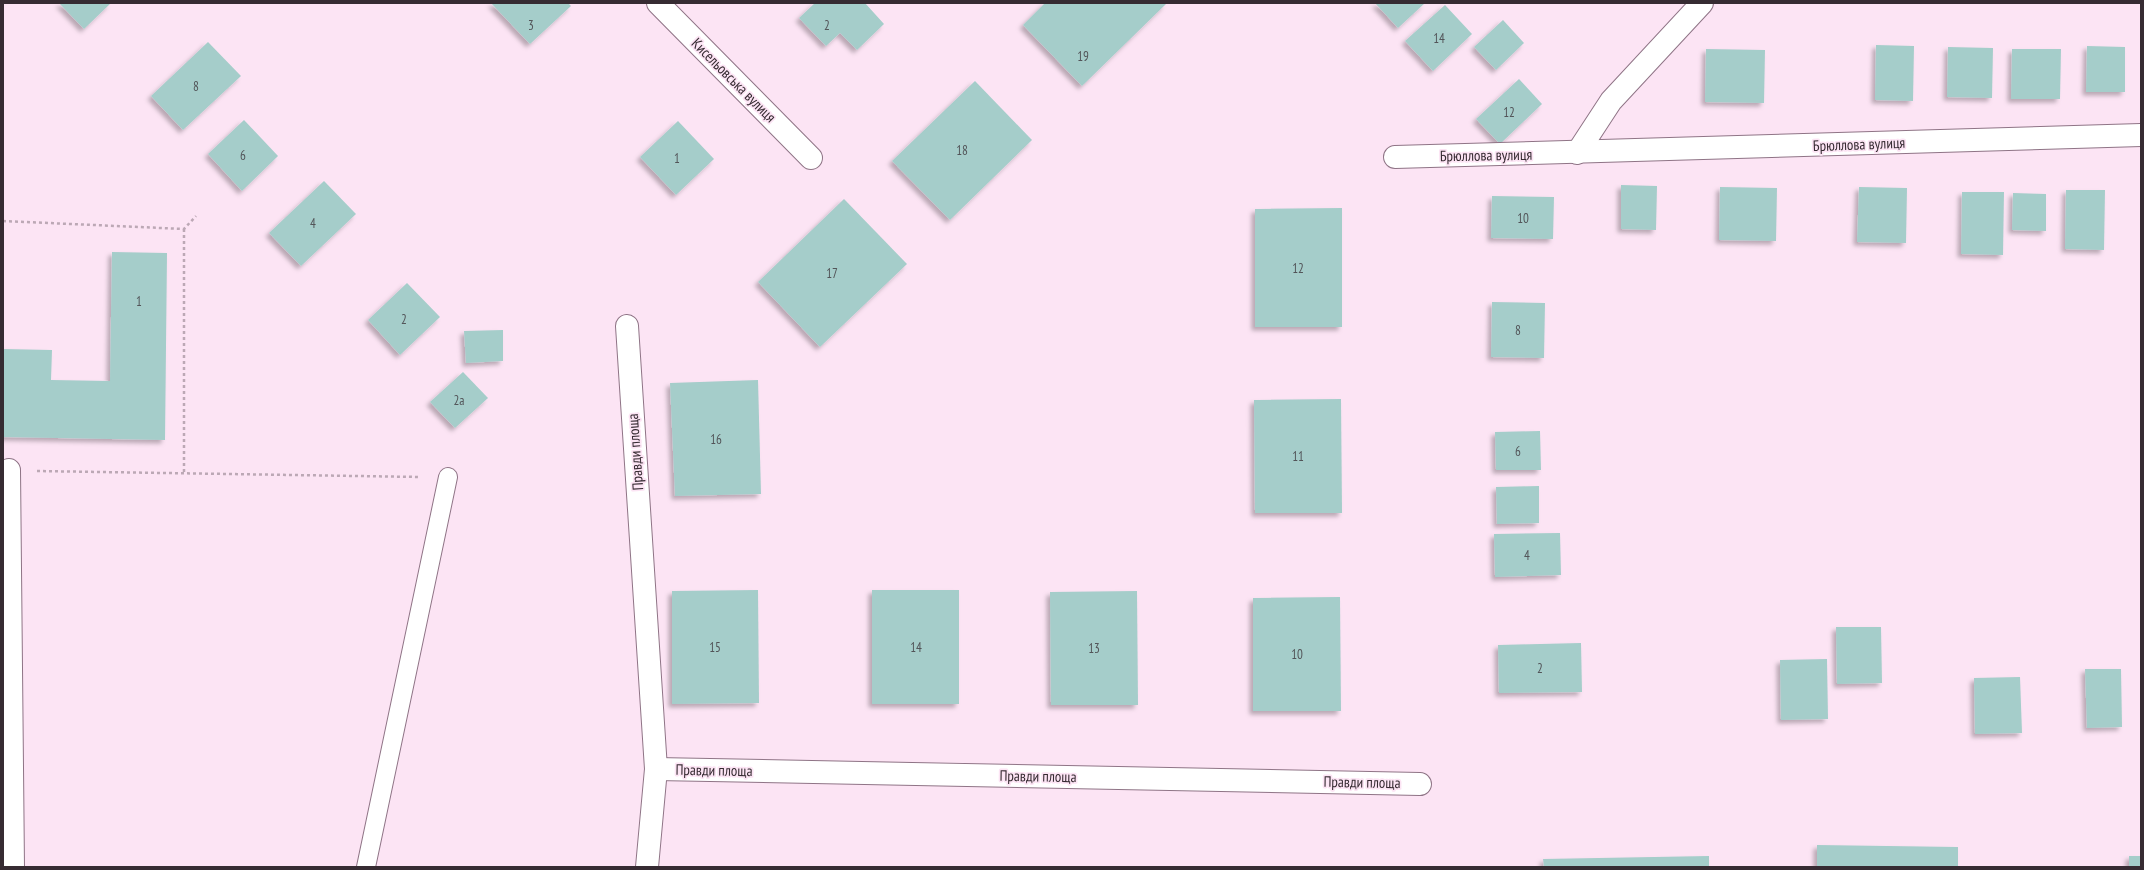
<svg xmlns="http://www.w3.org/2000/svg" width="2144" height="870" font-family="'PT Sans Narrow',sans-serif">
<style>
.building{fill:#a5cdca;filter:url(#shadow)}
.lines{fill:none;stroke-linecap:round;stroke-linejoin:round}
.service-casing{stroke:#8f7486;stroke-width:20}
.minor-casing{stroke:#8f7486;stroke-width:24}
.path{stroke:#bca8b5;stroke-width:2.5;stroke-dasharray:3 3;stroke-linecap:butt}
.service{stroke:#fff;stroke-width:18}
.minor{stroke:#fff;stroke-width:22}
.labels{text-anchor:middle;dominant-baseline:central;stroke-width:3.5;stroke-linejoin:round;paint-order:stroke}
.number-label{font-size:13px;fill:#525458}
.street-label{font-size:15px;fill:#362b32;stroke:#fce4f4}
</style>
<defs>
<filter id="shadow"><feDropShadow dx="-3.5" dy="3.5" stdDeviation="2" flood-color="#0004"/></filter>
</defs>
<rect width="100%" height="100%" fill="#fce4f4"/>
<!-- building -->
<g class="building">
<polygon points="59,3 111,3 84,29"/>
<polygon points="491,3 568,3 571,6 530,44"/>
<polygon points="815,3 865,3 884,24 857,50 840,33 826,46 799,18"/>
<polygon points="1045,3 1165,3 1166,4 1082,86 1023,25"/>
<polygon points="1375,3 1425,3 1398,28"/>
<polygon points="1445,5 1472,34 1433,71 1405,41"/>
<polygon points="1503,20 1524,43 1496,70 1474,47"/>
<polygon points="208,42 241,76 183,130 151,96"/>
<polygon points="1876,45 1914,46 1913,101 1875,100"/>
<polygon points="2087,46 2125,47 2125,92 2086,92"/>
<polygon points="1948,47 1993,48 1992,98 1947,97"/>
<polygon points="1706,49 1765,50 1764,103 1705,102"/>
<polygon points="2012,49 2061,49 2060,99 2011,99"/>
<polygon points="1519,79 1542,104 1500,144 1476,119"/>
<polygon points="975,81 1032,140 950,220 892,161"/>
<polygon points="244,120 278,156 242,191 208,154"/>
<polygon points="678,121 714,159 676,195 640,157"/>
<polygon points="324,181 356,214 301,266 269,233"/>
<polygon points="1621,185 1657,186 1656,230 1621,229"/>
<polygon points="1720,187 1777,188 1776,241 1719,240"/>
<polygon points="1859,187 1907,188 1906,243 1857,242"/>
<polygon points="2066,190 2105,190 2104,250 2065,249"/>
<polygon points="1962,192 2004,192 2003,255 1961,254"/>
<polygon points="2013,193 2046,194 2046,231 2012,230"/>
<polygon points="1492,196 1554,197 1553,239 1491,238"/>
<polygon points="844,199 907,264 820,347 758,282"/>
<polygon points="1342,208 1342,327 1255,327 1255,209"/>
<polygon points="112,252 167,253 165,440 3,437 3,349 52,350 51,380 110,381"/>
<polygon points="407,283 440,317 400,355 368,320"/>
<polygon points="1492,302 1545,303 1544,358 1491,357"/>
<polygon points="503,330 503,361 466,363 464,331"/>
<polygon points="463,372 488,398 455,428 430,402"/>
<polygon points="758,380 761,494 675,496 670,383"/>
<polygon points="1341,399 1342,513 1255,513 1254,400"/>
<polygon points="1540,431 1541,470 1496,470 1495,432"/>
<polygon points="1539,486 1539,523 1497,524 1496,487"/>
<polygon points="1560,533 1561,575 1495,577 1494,534"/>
<polygon points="758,590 759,703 672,704 672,591"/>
<rect x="872" y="590" width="87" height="114"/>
<polygon points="1137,591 1138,705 1051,705 1050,592"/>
<polygon points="1340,597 1341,711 1253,711 1253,598"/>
<polygon points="1836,627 1881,627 1882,683 1837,684"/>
<polygon points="1581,643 1582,692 1499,693 1498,645"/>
<polygon points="1827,659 1828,719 1781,720 1780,660"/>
<polygon points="2085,669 2121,669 2122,727 2087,728"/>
<polygon points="2020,677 2022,733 1975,734 1974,678"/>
<polygon points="1817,845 1958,847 1958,867 1817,867"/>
<polygon points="1709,856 1709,867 1544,867 1543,859"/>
<rect x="2129" y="856" width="12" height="11"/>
</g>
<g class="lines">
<!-- service casing -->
<g class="service-casing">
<polyline id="service" points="366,867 448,477"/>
</g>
<!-- minor casing -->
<g class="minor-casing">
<g id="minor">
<polyline points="658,3 811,158"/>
<polyline points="1577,153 1611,101 1702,3"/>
<polyline points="1395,157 2141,135"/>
<polyline points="627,326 656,769 647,867"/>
<polyline points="9,470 13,867"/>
<polyline points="656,769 1420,784"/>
</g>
</g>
<!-- path -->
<g class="path">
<polyline points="3,221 184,229 196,216"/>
<polyline points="184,229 184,474"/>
<polyline points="37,471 420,477"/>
</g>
<!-- service -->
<use href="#service" class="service"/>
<!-- minor -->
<use href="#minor" class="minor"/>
</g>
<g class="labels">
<!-- number labels -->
<g class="number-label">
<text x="531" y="25">3</text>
<text x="827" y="25">2</text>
<text x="1439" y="38">14</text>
<text x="1083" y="56">19</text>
<text x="196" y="86">8</text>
<text x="1509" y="112">12</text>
<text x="962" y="150">18</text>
<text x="243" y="155">6</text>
<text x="677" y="158">1</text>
<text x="1523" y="218">10</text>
<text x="313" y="223">4</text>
<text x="1298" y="268">12</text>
<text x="832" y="273">17</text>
<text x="139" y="301">1</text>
<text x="404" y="319">2</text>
<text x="1518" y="330">8</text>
<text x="459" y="400">2а</text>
<text x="716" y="439">16</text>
<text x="1518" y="451">6</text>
<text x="1298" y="456">11</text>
<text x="1527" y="555">4</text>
<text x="715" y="647">15</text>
<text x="916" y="647">14</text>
<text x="1094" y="648">13</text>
<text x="1297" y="654">10</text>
<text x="1540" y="668">2</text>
</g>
<!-- street labels -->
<g class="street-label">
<text transform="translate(734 80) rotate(45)">Кисельовська вулиця</text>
<text transform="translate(1859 144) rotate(-2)">Брюллова вулиця</text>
<text transform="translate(1486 155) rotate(-1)">Брюллова вулиця</text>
<text transform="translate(635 452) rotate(-94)">Правди площа</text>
<text transform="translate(714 770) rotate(1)">Правди площа</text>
<text transform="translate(1038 776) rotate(1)">Правди площа</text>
<text transform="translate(1362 782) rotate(1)">Правди площа</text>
</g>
</g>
<!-- border -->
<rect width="2144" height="870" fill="none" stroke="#362b32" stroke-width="8"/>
</svg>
